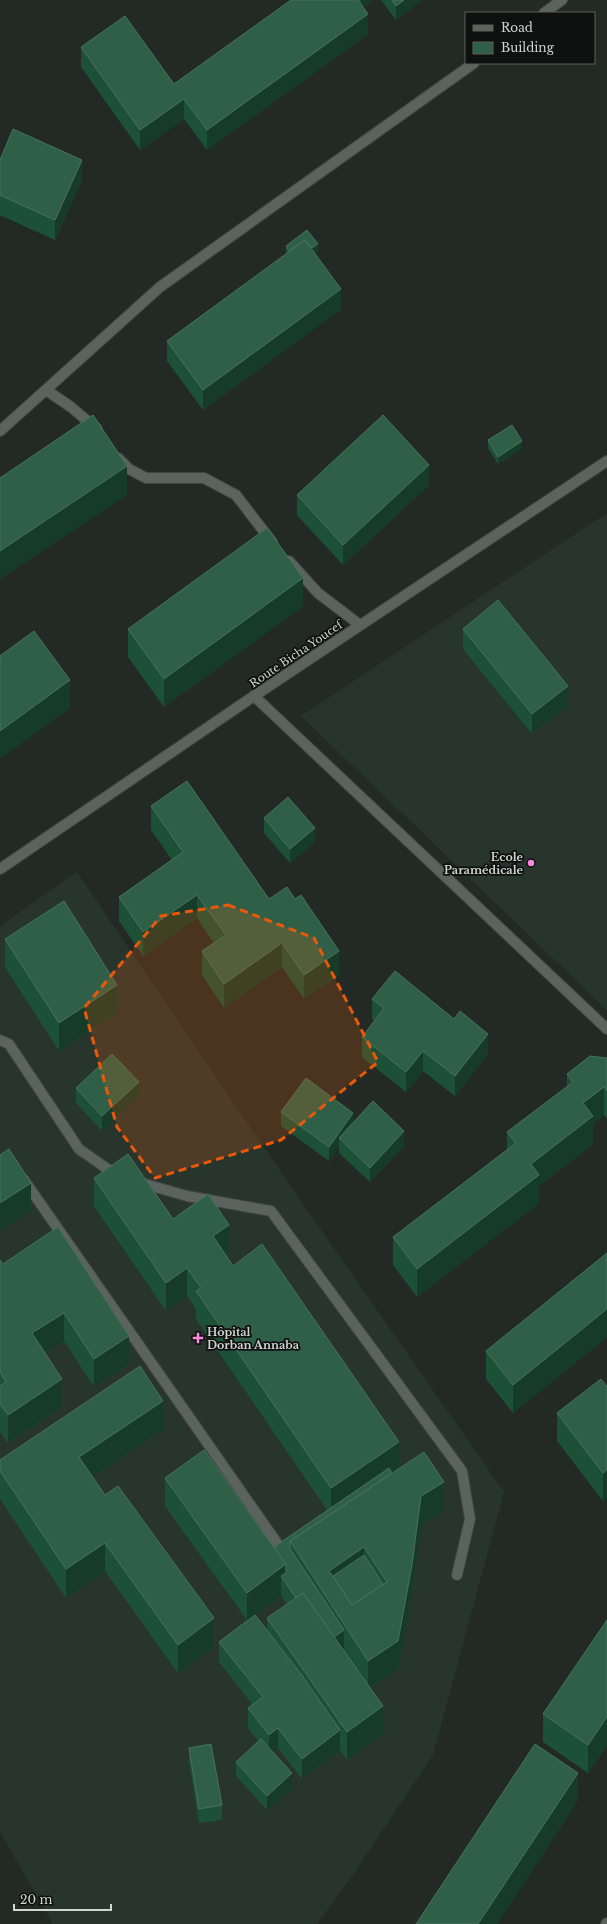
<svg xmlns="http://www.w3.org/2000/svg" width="607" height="1924" font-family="'Libre Baskerville',serif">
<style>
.built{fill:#28352d}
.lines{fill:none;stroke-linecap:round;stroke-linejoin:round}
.lane-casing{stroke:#3f4541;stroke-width:12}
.street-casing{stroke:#3f4541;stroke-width:12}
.secondary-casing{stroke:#3f4541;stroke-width:12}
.lane{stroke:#5b635e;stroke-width:10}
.street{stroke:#5b635e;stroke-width:10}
.secondary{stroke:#5b635e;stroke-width:10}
.wall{fill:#1c5137;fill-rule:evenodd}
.shaded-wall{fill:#163b29}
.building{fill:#2f5f47;stroke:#48725d;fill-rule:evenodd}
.marked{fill:#e8590c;fill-opacity:0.2;stroke:#e8590c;stroke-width:3;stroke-dasharray:8 5;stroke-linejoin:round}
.poi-dot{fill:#fd86e1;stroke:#0e110f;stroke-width:1.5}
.labels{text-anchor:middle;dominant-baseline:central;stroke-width:3.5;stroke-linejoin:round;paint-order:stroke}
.street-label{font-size:11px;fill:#d0d5d2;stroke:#0e110f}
.poi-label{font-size:11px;font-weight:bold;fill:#d0d5d2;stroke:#0e110f;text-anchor:end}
</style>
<rect width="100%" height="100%" fill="#232a25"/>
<!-- built -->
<g class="built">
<polygon points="607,513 607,1010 301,716"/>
<polygon points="77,872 289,1184 504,1492 433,1755 352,1876 317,1924 53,1924 0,1832 0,926"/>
</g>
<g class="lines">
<!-- lane casing -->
<g class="lane-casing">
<g id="lane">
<polyline points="0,1040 9,1044 79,1149 109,1170 120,1174"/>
<polyline points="24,1180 277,1543"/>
<polyline points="138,1182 187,1196 271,1211 462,1471 470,1519 457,1575"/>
</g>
</g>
<!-- street casing -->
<g class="street-casing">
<g id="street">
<polyline points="544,13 562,0"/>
<polyline points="46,390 71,407 97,429"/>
<polyline points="0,431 160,287 474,63"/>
<polyline points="118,458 129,469 146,478 204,478 236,495 272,542"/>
<polyline points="289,561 318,593 360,625"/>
<polyline points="254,696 607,1029"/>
<polyline points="606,1924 607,1923"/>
</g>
</g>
<!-- secondary casing -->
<g class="secondary-casing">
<polyline id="secondary" points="0,869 254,696 607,461"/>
</g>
<!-- lane -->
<use href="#lane" class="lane"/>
<!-- street -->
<use href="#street" class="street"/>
<!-- secondary -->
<use href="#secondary" class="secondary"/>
</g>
<!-- wall -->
<g class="wall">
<polygon points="291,0 373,0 363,7 368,34 207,150 184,119 140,150 81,67 81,47 174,84"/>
<polygon points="381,0 422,0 396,20"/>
<polygon points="0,160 82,180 55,240 0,215"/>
<polygon points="286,246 318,252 315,254 341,309 203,410 167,361 167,341 286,254"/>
<polygon points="488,440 522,449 498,464 488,448"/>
<polygon points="429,485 343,565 297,515 297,495"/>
<polygon points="303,606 164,707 128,657 128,629"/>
<polygon points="463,629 568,705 532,734 463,649"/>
<polygon points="151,806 269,899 339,975 304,999 282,967 224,1008 202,975 202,951 214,943 197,918 143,956 119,921 119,897 172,860 151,830"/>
<polygon points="264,818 315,842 290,863 264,833"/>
<polygon points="5,939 117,1013 59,1051 5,967"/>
<polygon points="372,999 488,1054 455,1096 423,1071 406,1092 362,1057 362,1037 375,1021 372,1019"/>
<polygon points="607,1058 607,1119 604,1115 593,1124 593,1144 539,1186 539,1203 417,1297 393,1265 393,1237 507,1150 507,1132 567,1087 567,1074"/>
<polygon points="76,1088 139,1096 102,1131 76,1103"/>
<polygon points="281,1112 353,1122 404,1146 370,1182 339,1153 339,1147 329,1161 281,1126"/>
<path d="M94 1178 173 1219 229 1253 226 1255 233 1266 399 1469 444 1510 421 1525 412 1593 398 1669 370 1688 383 1734 347 1760 340 1750 302 1779 278 1748 273 1752 292 1788 267 1810 236 1776V1762L258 1741 248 1728V1708L253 1705 219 1662V1642L247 1620 165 1506V1478L274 1547 327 1510 196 1319V1309L187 1296 166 1311 94 1206ZM281 1596 287 1604 267 1618V1631L255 1615Z"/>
<polygon points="607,1253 607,1337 513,1413 486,1379 486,1351"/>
<polygon points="0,1260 3,1264 129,1364 94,1387 64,1341 45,1353 62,1407 8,1443 0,1432"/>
<polygon points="607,1386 603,1501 557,1441 557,1413"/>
<polygon points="163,1429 92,1477 105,1495 214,1647 178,1673 105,1571 66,1598 0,1499 0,1460"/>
<polygon points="607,1620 607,1745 588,1773 543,1742 543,1714"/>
<polygon points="189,1748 222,1805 222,1820 199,1823 189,1762"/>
</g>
<!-- shaded-wall -->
<g class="shaded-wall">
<polygon points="361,0 373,0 361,8"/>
<polygon points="404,0 422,0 396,20 396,6"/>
<polygon points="368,14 368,34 207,150 207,130"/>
<polygon points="184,99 184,119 140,150 140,130"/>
<polygon points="82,160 82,180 55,240 55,220"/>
<polygon points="318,244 318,252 295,267 295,259"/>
<polygon points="341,289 341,309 203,410 203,390"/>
<polygon points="522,441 522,449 498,464 498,457"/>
<polygon points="429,465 429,485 343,565 343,545"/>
<polygon points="127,466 127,495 0,579 0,551"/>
<polygon points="303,578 303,606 164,707 164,679"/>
<polygon points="70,680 70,708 0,759 0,731"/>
<polygon points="568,686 568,705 532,734 532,714"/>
<polygon points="315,828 315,842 290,863 290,849"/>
<polygon points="197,895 197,918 143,956 143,932"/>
<polygon points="282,943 282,967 224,1008 224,984"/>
<polygon points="339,951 339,975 304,999 304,975"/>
<polygon points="117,985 117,1013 59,1051 59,1023"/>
<polygon points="488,1034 488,1054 455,1096 455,1076"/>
<polygon points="423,1051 423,1071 406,1092 406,1072"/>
<polygon points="139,1082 139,1096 102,1131 102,1116"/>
<polygon points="604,1087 604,1115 593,1124 593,1144 539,1186 539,1203 417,1297 417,1269 531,1164 583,1103"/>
<polygon points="353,1113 353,1128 339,1138 339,1147 329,1161 329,1147"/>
<polygon points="404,1131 404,1146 370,1182 370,1168"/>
<polygon points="31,1183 31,1211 0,1231 0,1203"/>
<polygon points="229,1225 229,1253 213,1264 213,1236"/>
<polygon points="187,1268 187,1296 166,1311 166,1283"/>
<polygon points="607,1309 607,1337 513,1413 513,1385"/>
<polygon points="64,1313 64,1341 32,1361 32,1333"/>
<polygon points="129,1336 129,1364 94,1387 94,1359"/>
<polygon points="62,1379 62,1407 8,1443 8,1415"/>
<polygon points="163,1401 163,1429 79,1486 79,1457"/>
<polygon points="399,1442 399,1470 331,1516 331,1488"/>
<polygon points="607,1470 607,1498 603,1501 603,1473"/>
<polygon points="444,1482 444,1510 421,1525 412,1593 398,1669 368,1689 368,1661 421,1496"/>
<polygon points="105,1543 105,1571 66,1598 66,1569"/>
<polygon points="364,1547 364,1575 338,1593 329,1571"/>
<polygon points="286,1564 286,1582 281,1576 281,1596 247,1621 247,1593"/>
<polygon points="214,1618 214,1647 178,1673 178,1645"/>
<polygon points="344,1630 344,1650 330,1640"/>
<polygon points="383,1706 383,1734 347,1760 347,1732"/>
<polygon points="607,1717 607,1745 588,1773 588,1745"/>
<polygon points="278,1728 278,1748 269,1755 269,1735"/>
<polygon points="340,1730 340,1750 302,1779 302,1759"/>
<polygon points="292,1773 292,1788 267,1810 267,1796"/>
<polygon points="578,1773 578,1801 497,1924 478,1924"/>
</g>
<!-- building -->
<g class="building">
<polygon points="291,0 358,0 368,14 207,130 184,99 140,130 81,47 125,16 174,84"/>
<polygon points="392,0 404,0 396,6"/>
<polygon points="13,129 82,160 55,220 0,195 0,160"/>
<polygon points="307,230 318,244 312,248 305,240 289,251 286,246"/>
<polygon points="305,240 341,289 203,390 167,341"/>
<polygon points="93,415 127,466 0,551 0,478"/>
<polygon points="383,415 429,465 343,545 297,495"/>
<polygon points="512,425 522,441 498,457 488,440"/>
<polygon points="267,528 303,578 164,679 128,629"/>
<polygon points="498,600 568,686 532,714 463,629"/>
<polygon points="34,631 70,680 0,731 0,656"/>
<polygon points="187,781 269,899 287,887 295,899 301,895 339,951 304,975 282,943 224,984 202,951 226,935 197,895 143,932 119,897 183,852 151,806"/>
<polygon points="288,797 315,828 290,849 264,818"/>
<polygon points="64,901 117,985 59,1023 5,939"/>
<polygon points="395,971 454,1019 460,1011 488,1034 455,1076 423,1051 406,1072 362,1037 384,1008 372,999"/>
<polygon points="112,1054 139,1082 102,1116 76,1088"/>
<polygon points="590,1056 607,1058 607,1091 604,1087 583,1103 593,1116 531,1164 539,1175 417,1269 393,1237 516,1143 507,1132 573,1082 567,1074"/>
<polygon points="306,1078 353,1113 329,1147 281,1112"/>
<polygon points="373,1101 404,1131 370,1168 339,1138"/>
<polygon points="9,1149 31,1183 0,1203 0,1155"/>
<polygon points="128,1154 173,1219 208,1194 229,1225 213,1236 233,1266 262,1244 399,1442 331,1488 196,1291 201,1288 187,1268 166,1283 94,1178"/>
<polygon points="58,1227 129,1336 94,1359 64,1313 32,1333 62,1379 8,1415 0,1404 0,1386 6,1382 0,1372 0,1260 3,1264"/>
<polygon points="607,1253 607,1309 513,1385 486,1351"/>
<polygon points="140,1366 163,1401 79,1457 105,1495 118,1486 214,1618 178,1645 105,1543 66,1569 0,1471 0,1460"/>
<polygon points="601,1379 607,1386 607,1470 603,1473 557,1413"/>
<polygon points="204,1450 286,1564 247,1593 165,1478"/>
<path d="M424 1452 444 1482 421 1496 412 1565 398 1641 368 1661 290 1541ZM364 1547 387 1582 352 1605 329 1571Z"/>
<polygon points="389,1468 392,1473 290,1541 290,1549 344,1630 334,1637 303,1593 296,1598 281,1576 286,1573 286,1564 274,1547"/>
<polygon points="364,1555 383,1584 352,1605 333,1576"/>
<polygon points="303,1593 383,1706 347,1732 267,1618"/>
<polygon points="255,1615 301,1674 340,1730 302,1759 278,1728 269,1735 248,1708 263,1697 219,1642"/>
<polygon points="607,1620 607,1717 588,1745 543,1714"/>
<polygon points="261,1739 292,1773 267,1796 236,1762"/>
<polygon points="211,1744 222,1805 199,1809 189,1748"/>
<polygon points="535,1744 578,1773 478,1924 416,1924"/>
</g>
<!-- marked area -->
<path class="marked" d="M228 905 314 938 378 1062 281 1140 155 1178 117 1127 84 1008 161 916Z"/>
<!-- markers -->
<g class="poi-dot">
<circle cx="531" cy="863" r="4"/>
<path d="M196 1332h4v4h4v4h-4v4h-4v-4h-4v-4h4z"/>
</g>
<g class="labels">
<!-- street labels -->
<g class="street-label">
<text transform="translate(296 654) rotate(-34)">Route Bicha Youcef</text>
</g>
<!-- poi labels -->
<g class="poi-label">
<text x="523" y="857">Ecole<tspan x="523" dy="13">Paramédicale</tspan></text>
<text x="207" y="1332" text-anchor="start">Hôpital<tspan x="207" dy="13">Dorban Annaba</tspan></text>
</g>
</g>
<!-- legend -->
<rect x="465" y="12" width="130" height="52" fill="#0e110f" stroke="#5c5f5d"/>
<rect x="473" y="25" width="20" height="6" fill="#5b635e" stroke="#5c5f5d"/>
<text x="501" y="32" font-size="12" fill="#d0d5d2">Road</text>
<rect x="473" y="42" width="20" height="12" fill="#2f5f47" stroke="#5c5f5d"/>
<text x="501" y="52" font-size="12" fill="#d0d5d2">Building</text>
<!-- scale -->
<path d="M14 1904v6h97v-6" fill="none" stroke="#d0d5d2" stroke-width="2"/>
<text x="20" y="1904" font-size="12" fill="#d0d5d2" stroke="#0e110f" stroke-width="3" paint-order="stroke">20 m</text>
</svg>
